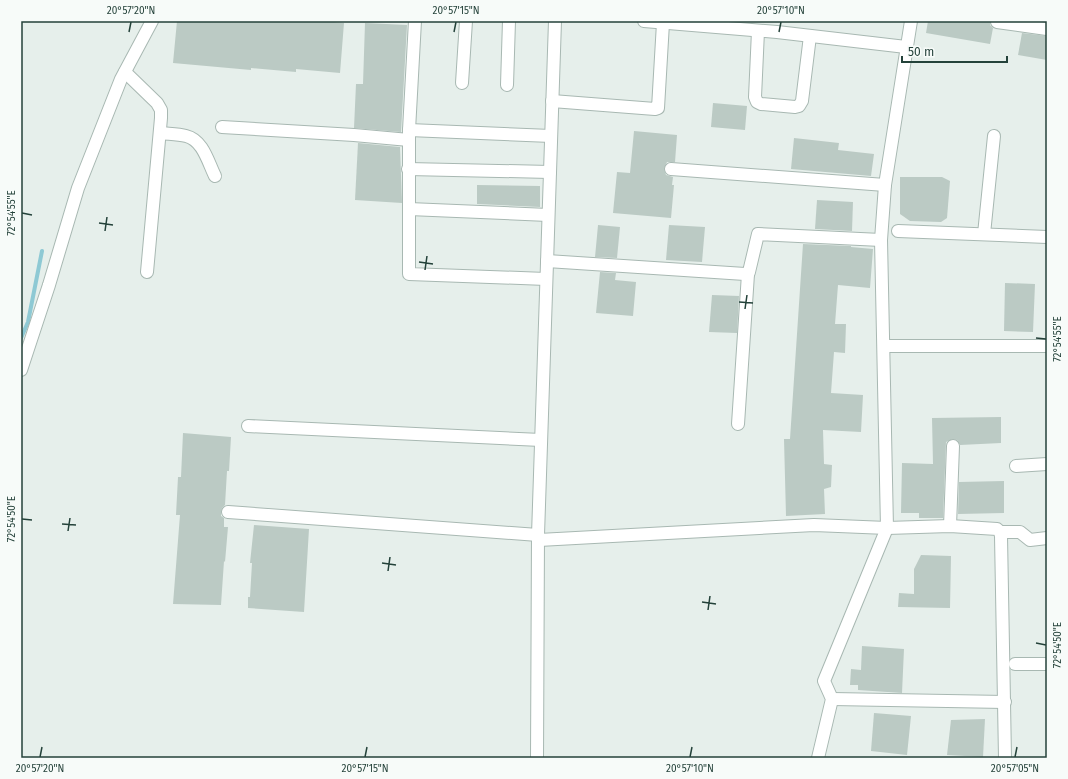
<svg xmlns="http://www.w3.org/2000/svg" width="1068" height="779" font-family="'Fira Sans',sans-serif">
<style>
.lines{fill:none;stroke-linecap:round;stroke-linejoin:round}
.stream{stroke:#8ec9d4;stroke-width:4}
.building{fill:#bbcac4}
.minor-casing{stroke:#a8b8b2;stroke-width:14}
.minor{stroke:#fff;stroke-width:12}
.ticks{fill:none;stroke:#24423a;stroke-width:1.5}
.neatline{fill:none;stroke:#24423a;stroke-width:1.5}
.ticks-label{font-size:10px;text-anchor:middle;fill:#24423a}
</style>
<rect width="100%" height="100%" fill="#e6efeb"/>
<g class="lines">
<!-- stream -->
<polyline class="stream" points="21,338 28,322 42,251"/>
</g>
<!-- building -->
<g class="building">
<polygon points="177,21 296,21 309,22 309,21 323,21 344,23 340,73 296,69 296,72 251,68 251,70 173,63"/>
<polygon points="928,21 990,21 990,25 993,28 990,44 926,33"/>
<polygon points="365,23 407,25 401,132 354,128 356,84 363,84"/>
<polygon points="1022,33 1047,36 1047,60 1018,55"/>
<polygon points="713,103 747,106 745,130 711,127"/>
<polygon points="634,131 677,135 675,162 667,162 664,169 666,175 673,177 672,185 674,185 671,218 613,213 617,172 630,173"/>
<polygon points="794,138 839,143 838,150 874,154 871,176 791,169"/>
<polygon points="358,143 400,147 402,203 355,200"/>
<polygon points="900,177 942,177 950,181 947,218 941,222 910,221 900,214"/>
<polygon points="477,185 540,186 540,207 477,204"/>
<polygon points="817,200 853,202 852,231 815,229"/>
<polygon points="598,225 620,227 617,258 595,257"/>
<polygon points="669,225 705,227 702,262 666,260"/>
<polygon points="803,244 851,246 851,247 873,249 870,288 838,285 835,324 846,324 845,353 834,352 831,393 863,395 861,432 823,430 824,464 832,465 831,487 824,489 825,514 786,516 784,439 790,439"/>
<polygon points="600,272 616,273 615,280 636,282 633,316 596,313"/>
<polygon points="1005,283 1035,284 1033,332 1004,331"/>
<polygon points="712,295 739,296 737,333 709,332"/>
<polygon points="1001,417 1001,443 960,445 957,440 953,439 946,442 943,518 919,518 919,513 901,513 902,463 933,464 932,418"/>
<polygon points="183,433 231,437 229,471 227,471 225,505 222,508 221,512 221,516 224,518 224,527 228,527 225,562 224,561 221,605 173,604 180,515 176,515 178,477 181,477"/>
<polygon points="1004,481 1004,513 958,514 959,482"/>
<polygon points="254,525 309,529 304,612 248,608 248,597 250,597 252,563 250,563"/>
<polygon points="921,555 951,556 950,608 898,607 899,593 914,594 914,569"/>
<polygon points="862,646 904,649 902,693 858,690 858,685 850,685 851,669 861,670"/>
<polygon points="874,713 911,716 907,755 871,751"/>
<polygon points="985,719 983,757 947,755 951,720"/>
</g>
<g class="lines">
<!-- minor casing -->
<g class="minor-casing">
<g id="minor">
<polyline points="415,21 409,130 409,274 546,279"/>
<polyline points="644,21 777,32 906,47"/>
<polyline points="997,22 1047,29"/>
<polyline points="758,31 755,97 757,102 761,104 795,107 799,106 802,101 810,36"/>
<polyline points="125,72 157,103 161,110 161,118 147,272"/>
<polyline points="462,83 466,21"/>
<polyline points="507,85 509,21"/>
<polyline points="552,101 655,109 658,108 663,23"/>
<polyline points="222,127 354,135 409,140"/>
<polyline points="409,130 551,136"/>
<path d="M160 133C168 134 178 134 186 136 203 140 208 162 215 176"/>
<polyline points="408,169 550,172"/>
<polyline points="671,169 885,185"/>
<polyline points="409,209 548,215"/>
<polyline points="898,231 1047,237"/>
<polyline points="984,234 994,136"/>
<polyline points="547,261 745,274 748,274 749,272 758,234 881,240"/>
<polyline points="884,346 1047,346"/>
<polyline points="21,370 49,285 78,188 121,79 152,21"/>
<polyline points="738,424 748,274"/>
<polyline points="248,426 541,440"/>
<polyline points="1016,466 1047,464"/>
<polyline points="228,512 538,535"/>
<polyline points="950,526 953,446"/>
<polyline points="1000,532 1020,532 1030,540 1047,538"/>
<polyline points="539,540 814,525 887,528 950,526 997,529 1000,532 1001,536 1005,758"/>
<polyline points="1015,664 1047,664"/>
<polyline points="832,699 1005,702"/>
<polyline points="537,758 538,535 555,21"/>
<polyline points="818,758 832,699 824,681 887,528 881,240 885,185 911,21"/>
</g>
</g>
<!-- minor -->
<use href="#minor" class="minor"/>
</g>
<!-- ticks -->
<path class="ticks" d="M129 32 131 22M454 32 456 22M779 32 781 22M22 213 32 215M99 223 113 225M105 231 107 217M419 262 433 264M425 270 427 256M739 302 753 303M745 309 747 295M1036 338 1046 339M22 519 32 520M62 524 76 525M68 531 70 518M382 563 396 565M388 571 390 557M702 602 716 604M708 610 710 596M1036 643 1046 645M40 757 42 747M365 757 367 747M690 757 692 747M1015 757 1017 747"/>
<!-- border -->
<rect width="1068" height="779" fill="none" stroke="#f7fbf9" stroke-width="44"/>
<!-- scale -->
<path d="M902 56v6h105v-6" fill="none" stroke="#24423a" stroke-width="2"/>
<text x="908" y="56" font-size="12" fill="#24423a" stroke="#f7fbf9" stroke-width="3" paint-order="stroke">50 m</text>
<rect x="22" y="22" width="1024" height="735" class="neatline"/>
<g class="ticks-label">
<text x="131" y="14">20°57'20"N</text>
<text x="456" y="14">20°57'15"N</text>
<text x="781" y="14">20°57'10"N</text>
<text transform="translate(11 213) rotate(-90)" y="4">72°54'55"E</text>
<text transform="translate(1057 339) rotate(-90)" y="4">72°54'55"E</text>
<text transform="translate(11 519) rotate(-90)" y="4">72°54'50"E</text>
<text transform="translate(1057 645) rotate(-90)" y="4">72°54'50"E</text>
<text x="40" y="772">20°57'20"N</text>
<text x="365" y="772">20°57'15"N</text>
<text x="690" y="772">20°57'10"N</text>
<text x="1015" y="772">20°57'05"N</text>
</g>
</svg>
